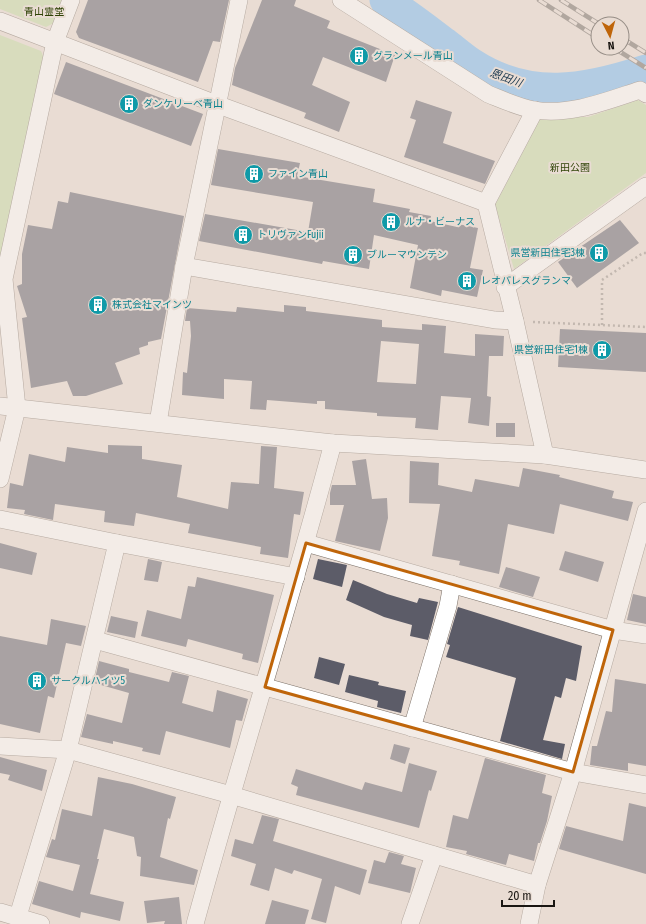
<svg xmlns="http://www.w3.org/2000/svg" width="646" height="924" font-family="'Fira Sans Condensed','Noto Sans JP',sans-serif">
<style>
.green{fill:#c3dca3}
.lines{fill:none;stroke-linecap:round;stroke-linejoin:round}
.river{stroke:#72b9f5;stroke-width:31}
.building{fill:#5c5c68;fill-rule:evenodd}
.minor-casing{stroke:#796e65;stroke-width:18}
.path{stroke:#958c85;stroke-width:2.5;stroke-dasharray:2 3;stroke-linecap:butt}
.minor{stroke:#fff;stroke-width:17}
.rail-casing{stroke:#6e6660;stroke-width:4.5}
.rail{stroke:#e9dcd3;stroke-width:3;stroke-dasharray:9;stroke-linecap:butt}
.marked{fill:none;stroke:#bf650a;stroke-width:3;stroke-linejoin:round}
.labels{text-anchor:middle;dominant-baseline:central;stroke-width:4;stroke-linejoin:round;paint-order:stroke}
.park-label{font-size:10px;fill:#2f4306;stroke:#e9dcd3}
.culture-label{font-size:10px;fill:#0d838f;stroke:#e9dcd3;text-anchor:start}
.water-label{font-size:11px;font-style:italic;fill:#16344c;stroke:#e9dcd3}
</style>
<rect width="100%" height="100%" fill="#e9dcd3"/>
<!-- green -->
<g class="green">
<polygon points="0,0 63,0 54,23 46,27 0,9"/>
<polygon points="0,35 41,51 44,58 0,267"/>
<polygon points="638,100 646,105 646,173 514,269 495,205 541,117 588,117"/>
</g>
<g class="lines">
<!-- river -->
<path class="river" d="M385 0C406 13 425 28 445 43 453 49 462 57 471 63 529 101 585 90 646 70"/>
</g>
<!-- building -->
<g class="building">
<polygon points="88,0 229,0 220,42 213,41 198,82 79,38 76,32"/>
<polygon points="262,0 296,0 294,6 330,21 327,28 395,55 386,82 323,57 312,85 350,102 339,132 304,118 306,113 232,85 235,68"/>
<polygon points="66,62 203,114 191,146 54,94"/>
<polygon points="416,100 452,112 443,143 495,161 485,184 404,157 416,120 410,118"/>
<polygon points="218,149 300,163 297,176 375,189 373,202 410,209 409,212 431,216 430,221 457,227 458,224 478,228 470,268 483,270 477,297 442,290 441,296 410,288 418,245 374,235 369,269 323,261 322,264 199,241 205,214 308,232 313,202 211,185"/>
<polygon points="70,192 184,216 161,339 148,342 148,345 139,348 140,354 115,363 123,384 86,396 73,396 67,381 31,388 22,318 27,317 17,286 22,284 22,254 28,225 52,229 58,201 68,203"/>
<polygon points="620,220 639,243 577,288 558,262"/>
<path d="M284 305 306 307V311L382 320V327L422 330V324L446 326 444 353 475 356V334L504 336 503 356H489L487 396 491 397 489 426 468 423 471 398 441 396 438 430 415 428 416 418 377 416V413L325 409V401H317V404L267 400 266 410 250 409 252 381 224 379V399L182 395 183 372 187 373 191 336 190 321H185L187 308 236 312 237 307 284 312ZM381 341 419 344 416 384 377 382Z"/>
<polygon points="560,329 646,333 646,372 558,367"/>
<rect x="496" y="423" width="19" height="14"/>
<polygon points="108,445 142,446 142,459 182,465 177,497 228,509 231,482 259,484 261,446 277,447 274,488 304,492 300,515 294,514 288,558 260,554 261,547 188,533 190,524 136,513 134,526 104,522 105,511 55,504 53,520 24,514 25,510 7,508 10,483 23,486 29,454 65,462 67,447 108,453"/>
<polygon points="366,459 372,499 387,498 388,518 380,551 335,541 344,505 330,505 330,493 332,485 356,485 352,461"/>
<polygon points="410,461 439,463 438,485 472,492 475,479 519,487 523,468 560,475 559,477 614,491 612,498 633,502 628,521 560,504 554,534 508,524 499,574 459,565 460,561 432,556 440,504 409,503"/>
<polygon points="0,543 37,553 32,575 0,568"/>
<polygon points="565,551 604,562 598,582 559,570"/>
<polygon points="148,559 162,562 158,582 144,580"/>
<polygon points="318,559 347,565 342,587 313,579"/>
<polygon points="506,567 540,577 533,597 499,587"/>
<polygon points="197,577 274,595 258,663 242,659 243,654 188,639 186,647 141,636 147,610 181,619 188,586 195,587"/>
<polygon points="353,580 387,594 417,603 419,598 438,602 428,640 410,636 412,625 384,617 346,600"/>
<polygon points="633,594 646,597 646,624 627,620"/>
<polygon points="458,607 582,646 576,681 566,678 561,698 555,696 543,740 565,744 562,759 500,741 516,678 446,657 450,645 447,644"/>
<polygon points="111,616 138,622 135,638 107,632"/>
<polygon points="51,619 86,626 81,646 66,643 54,698 48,696 40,733 0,724 0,636 47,645"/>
<polygon points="319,657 345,664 339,685 314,678"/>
<polygon points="99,661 129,669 129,672 169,682 172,672 189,676 182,703 213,712 217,690 248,699 242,721 236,720 230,748 166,731 160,755 142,751 143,748 113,741 113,744 81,737 87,714 122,723 129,693 94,683"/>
<polygon points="349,675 379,682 378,685 406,691 401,713 377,707 378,701 345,692"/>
<polygon points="615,679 646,684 646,766 628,763 628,771 590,765 592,746 597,746 606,711 612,712"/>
<polygon points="394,744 410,748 405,764 390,759"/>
<polygon points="0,757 47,770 42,791 8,780 10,775 0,773"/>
<polygon points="485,758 546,775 542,793 552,796 547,821 540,843 538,843 534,861 509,854 506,865 466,854 467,851 446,847 453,815 468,819"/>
<polygon points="409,763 437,771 431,791 429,790 419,828 296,795 298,787 291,784 296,769 362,790 365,782 402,792"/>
<polygon points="98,777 132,784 176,797 170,819 168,818 160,857 198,870 194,885 140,876 141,857 137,856 134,837 104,829 97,859 99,859 90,894 124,902 120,921 81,912 80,918 32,904 39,881 73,891 80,865 46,857 52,839 55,840 62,809 92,816"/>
<polygon points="629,803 646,807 646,874 559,849 566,826 623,841"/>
<polygon points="262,815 279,819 273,841 367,870 360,895 335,886 326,923 311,919 322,879 294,870 292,874 275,868 269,891 250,885 256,864 231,856 235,839 253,844"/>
<polygon points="389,852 404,856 401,864 416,868 410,893 368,883 374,860 385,863"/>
<polygon points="179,897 182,924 164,924 165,921 147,923 144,901"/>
<polygon points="272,900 309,910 305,924 265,924"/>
</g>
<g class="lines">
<!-- minor casing -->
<g class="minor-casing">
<g id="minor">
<polyline points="71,0 55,42 216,104 486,203 515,321 545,455"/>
<path d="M341 0 488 94C503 100 518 107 534 110 570 116 606 101 640 90L646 94"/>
<polyline points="0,21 55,42 4,279 17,408 0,479"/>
<polyline points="486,203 535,110"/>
<polyline points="184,266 495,320 515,321"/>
<polyline points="505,287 646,186"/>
<polyline points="0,406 333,443 545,455 646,470"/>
<polyline points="158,423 184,266 239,0"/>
<polyline points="0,519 117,543 296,577"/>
<polyline points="306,543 613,630 646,635"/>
<polyline points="95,640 573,772 646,785"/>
<polyline points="412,728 448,606 452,584"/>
<polyline points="0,746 68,750 231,795 537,885"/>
<polyline points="0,912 41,924"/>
<polyline points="18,916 68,750 117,543"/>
<path d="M195 924C239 763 290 604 333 443"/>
<polyline points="410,924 434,855"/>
<polyline points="529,924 537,885 573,772 646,511"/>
</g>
</g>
<!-- path -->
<g class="path">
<polyline points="533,322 646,327"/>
<polyline points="602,325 602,280 643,253 646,253"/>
</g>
<!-- minor -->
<use href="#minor" class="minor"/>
<!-- rail casing -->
<g class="rail-casing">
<g id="rail">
<polyline points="539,0 598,38"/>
<polyline points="561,0 599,24"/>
<polyline points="622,38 646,53"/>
<polyline points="614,48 646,68"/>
</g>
</g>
<!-- rail -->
<use href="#rail" class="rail"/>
</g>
<!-- marked area -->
<path d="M0 0H646V924H0ZM306 543 613 630 573 772 265 687Z" fill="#e9dcd3" fill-opacity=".55" fill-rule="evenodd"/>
<path class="marked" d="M306 543 613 630 573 772 265 687Z"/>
<!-- icons -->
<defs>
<g id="building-disc" transform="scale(1)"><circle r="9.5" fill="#0f9aa8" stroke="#e9dcd3"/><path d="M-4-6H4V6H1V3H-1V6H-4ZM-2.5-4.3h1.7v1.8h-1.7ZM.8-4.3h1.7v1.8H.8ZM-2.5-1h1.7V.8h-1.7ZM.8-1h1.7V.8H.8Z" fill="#fff"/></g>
</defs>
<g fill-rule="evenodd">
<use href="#building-disc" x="359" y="56"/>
<use href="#building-disc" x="129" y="104"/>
<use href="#building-disc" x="254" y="174"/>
<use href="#building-disc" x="391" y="222"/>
<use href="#building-disc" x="243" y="235"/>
<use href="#building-disc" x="599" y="253"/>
<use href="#building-disc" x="353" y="255"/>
<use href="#building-disc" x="467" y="281"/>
<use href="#building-disc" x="98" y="305"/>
<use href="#building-disc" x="602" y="350"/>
<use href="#building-disc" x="37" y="681"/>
</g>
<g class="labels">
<!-- park labels -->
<g class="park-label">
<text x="44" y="12">青山霊堂</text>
<text x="570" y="168">新田公園</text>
</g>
<!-- culture labels -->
<g class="culture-label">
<text x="373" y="56">グランメール青山</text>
<text x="143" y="104">ダンケリーベ青山</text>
<text x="268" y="174">ファイン青山</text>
<text x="405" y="222">ルナ・ビーナス</text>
<text x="257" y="235">トリヴァンFujii</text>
<text x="585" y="253" text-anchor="end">県営新田住宅3棟</text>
<text x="367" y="255">ブルーマウンテン</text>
<text x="481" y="281">レオパレスグランマ</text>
<text x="112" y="305">株式会社マインツ</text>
<text x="588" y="350" text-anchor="end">県営新田住宅1棟</text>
<text x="51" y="681">サークルハイツ5</text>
</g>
<!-- water labels -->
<g class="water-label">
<text transform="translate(506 78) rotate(20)">恩田川</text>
</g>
</g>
<!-- north arrow -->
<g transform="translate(610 36) rotate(174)"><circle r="19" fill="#e9dcd3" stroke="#968d86"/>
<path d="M0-3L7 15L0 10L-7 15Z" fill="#bf650a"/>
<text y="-6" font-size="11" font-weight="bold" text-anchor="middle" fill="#1a1612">N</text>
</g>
<!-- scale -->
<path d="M502 900v6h52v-6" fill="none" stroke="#1a1612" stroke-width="2"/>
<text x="508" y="900" font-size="12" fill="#1a1612" stroke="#e9dcd3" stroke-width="3" paint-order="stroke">20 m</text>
</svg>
